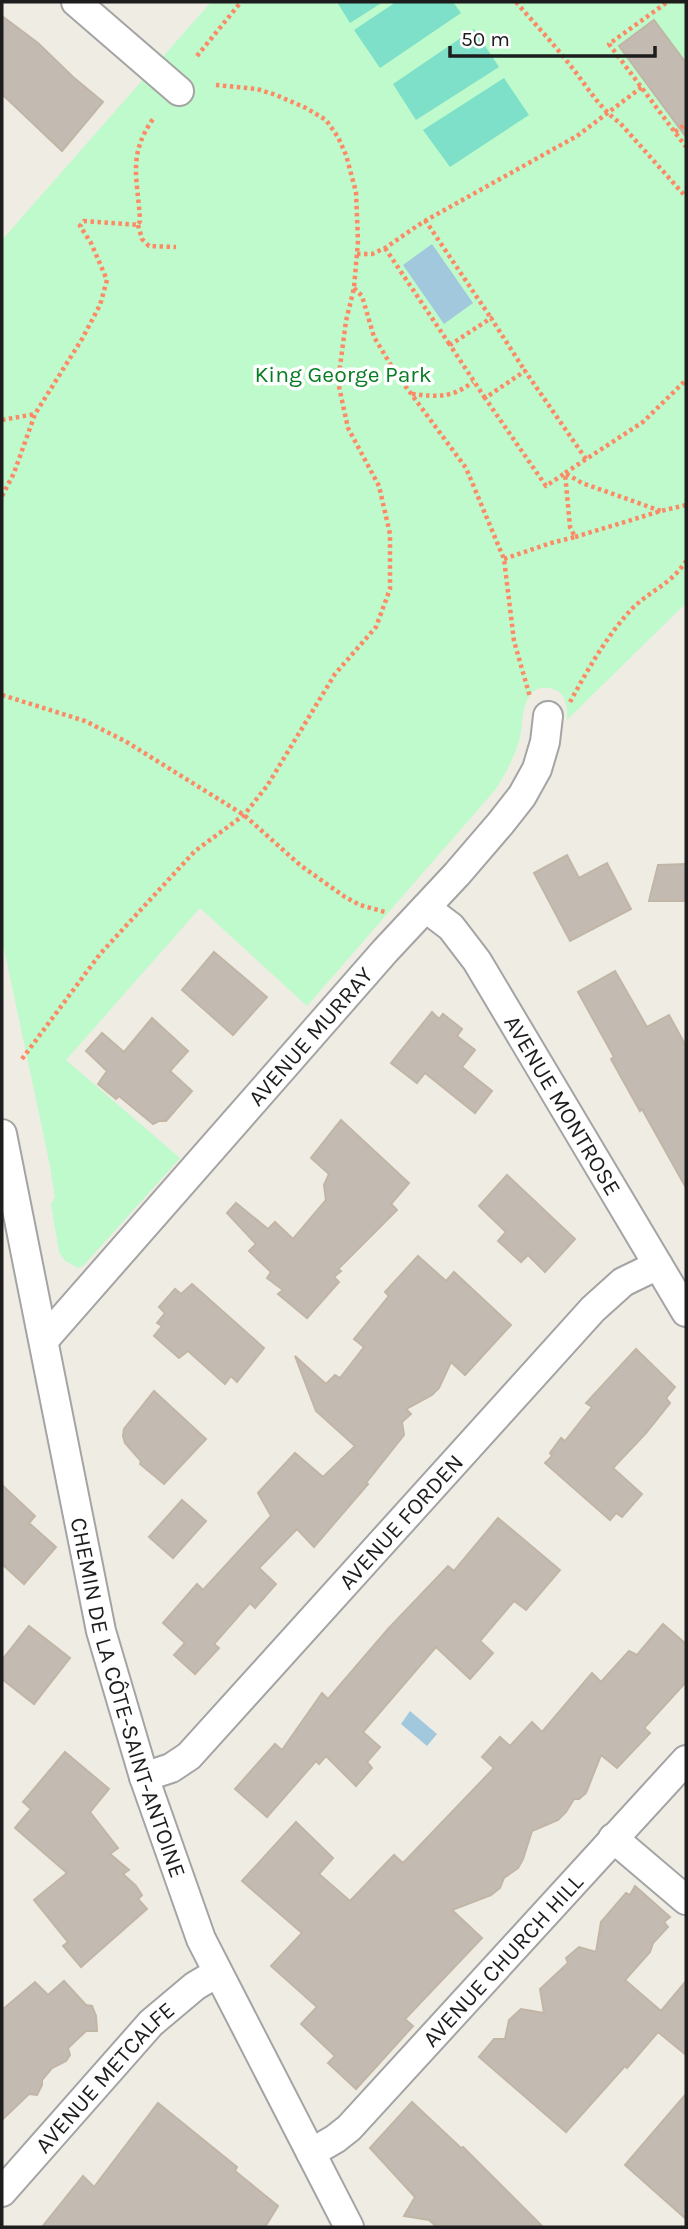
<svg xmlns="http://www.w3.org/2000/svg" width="688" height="2229" font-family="Karla,sans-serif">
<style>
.park{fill:#befacb}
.pitch{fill:#7ee0c8}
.water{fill:#a2c8de}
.building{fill:#c3bbb2;stroke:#c1b5a5;stroke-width:2}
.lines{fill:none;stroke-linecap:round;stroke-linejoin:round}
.street-casing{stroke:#a4a4a4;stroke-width:32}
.path{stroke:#fd8a66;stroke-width:4.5;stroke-dasharray:3.5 3.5;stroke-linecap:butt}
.street{stroke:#fff;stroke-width:28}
.labels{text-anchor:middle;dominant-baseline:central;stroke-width:7;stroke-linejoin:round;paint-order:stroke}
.park-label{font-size:23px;fill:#097d23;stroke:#fff}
.street-label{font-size:23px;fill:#1d1d1d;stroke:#fff}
</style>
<rect width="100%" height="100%" fill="#efece3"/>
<!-- park -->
<path class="park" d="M211 2H686V603L567 720C568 704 565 689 547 688 541 687 536 688 532 693 520 706 524 725 519 741 514 758 505 775 495 790L307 1006 200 908 66 1060 180 1158 84 1265 78 1268 64 1260 59 1252 51 1204 55 1197 49 1161 2 939V240Z"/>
<!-- pitch -->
<g class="pitch">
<polygon points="337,2 383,2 350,23"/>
<polygon points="396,2 453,2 461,13 380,68 354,30"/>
<polygon points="474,29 499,67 416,120 393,84"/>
<polygon points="504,78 529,115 450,167 423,130"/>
</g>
<!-- water -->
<g class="water">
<polygon points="432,244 473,303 444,324 403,265"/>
<polygon points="410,1711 437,1734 427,1746 401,1724"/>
</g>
<!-- building -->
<g class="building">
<polygon points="2,16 38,43 73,77 103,102 62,151 2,94"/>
<polygon points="654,20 686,63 686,137 619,46"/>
<polygon points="567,855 579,878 607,863 631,909 570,941 534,873"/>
<polygon points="686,864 686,901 649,901 658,865"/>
<polygon points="214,952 267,997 233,1035 182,990"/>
<polygon points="615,971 647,1027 669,1015 686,1046 686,1188 642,1109 640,1111 611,1059 614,1057 578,992"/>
<polygon points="432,1012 439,1019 443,1014 462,1029 457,1036 475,1050 462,1067 492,1091 475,1113 425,1073 417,1083 391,1063"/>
<polygon points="152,1018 188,1051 170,1071 192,1091 166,1121 159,1121 153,1124 119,1096 116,1099 98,1084 107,1071 86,1051 102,1033 124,1052"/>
<polygon points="341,1120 409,1183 391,1204 397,1210 338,1269 341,1271 334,1277 339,1282 307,1318 278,1294 283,1290 267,1278 271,1272 249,1251 256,1244 227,1213 236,1203 268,1229 275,1222 293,1239 326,1200 324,1185 329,1174 311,1158"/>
<polygon points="507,1175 575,1239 545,1272 528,1255 521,1262 498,1241 506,1232 479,1206"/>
<polygon points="418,1256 446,1281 454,1272 511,1325 465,1375 451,1362 439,1388 432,1395 406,1409 411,1414 402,1422 404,1435 366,1483 368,1484 314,1547 297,1529 259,1568 276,1584 255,1608 250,1603 214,1644 219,1648 195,1674 174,1655 185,1643 163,1623 197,1584 203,1590 271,1516 258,1493 295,1453 323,1477 355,1446 316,1411 295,1356 326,1384 335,1375 340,1378 364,1347 354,1339 389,1296 385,1292"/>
<polygon points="192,1284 264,1348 237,1382 231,1376 225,1384 188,1351 179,1358 154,1336 162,1326 157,1323 165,1313 159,1307 175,1289 181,1294"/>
<polygon points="636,1349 675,1387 666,1398 670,1403 646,1433 613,1468 642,1494 622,1517 616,1513 610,1520 545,1463 552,1456 550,1453 561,1438 565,1441 592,1407 586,1403"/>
<polygon points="154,1391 206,1439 164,1484 140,1464 141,1461 125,1443 123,1436 124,1429"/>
<polygon points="2,1485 35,1516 29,1523 56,1547 24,1584 2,1564"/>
<polygon points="182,1500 206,1521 173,1558 149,1537"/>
<polygon points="498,1518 560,1570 526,1610 514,1601 480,1641 493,1653 470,1679 436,1647 363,1732 380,1747 367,1762 372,1768 356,1786 326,1756 319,1764 316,1761 267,1817 235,1789 275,1744 282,1750 322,1693 328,1699 388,1629 448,1566 454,1571"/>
<polygon points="663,1624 686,1644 686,1682 644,1728 650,1733 617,1768 601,1755 586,1793 579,1799 574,1799 566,1812 558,1820 532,1831 523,1859 518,1868 504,1878 500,1888 491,1895 452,1910 482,1938 405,2019 413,2026 356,2089 328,2063 335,2056 301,2024 317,2007 271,1966 302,1933 242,1881 296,1822 333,1858 319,1874 350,1901 394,1855 403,1863 494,1768 482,1757 500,1737 510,1746 532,1722 542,1732 592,1673 601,1682 629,1651 637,1655"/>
<polygon points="29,1626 70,1658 34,1704 2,1679 2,1660"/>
<polygon points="65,1752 109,1789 90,1812 118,1848 110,1854 129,1870 123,1874 136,1886 142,1895 138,1899 147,1909 81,1967 63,1946 68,1942 34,1900 67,1873 15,1828 31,1809 23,1802"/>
<polygon points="635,1886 670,1917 664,1922 668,1927 653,1943 650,1952 625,1980 661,2011 686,1981 686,2055 658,2032 627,2068 625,2066 566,2132 479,2057 494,2039 505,2039 509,2020 521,2009 544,2013 540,1989 568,1963 566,1958 579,1947 596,1952 601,1922 626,1893 630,1895"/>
<polygon points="64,1981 86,2005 92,2006 96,2016 97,2031 86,2031 68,2048 70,2055 66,2061 52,2068 42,2080 42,2085 37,2095 29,2094 2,2120 2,2010 35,1982 48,1995"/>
<polygon points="686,2094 686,2219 625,2165"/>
<polygon points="412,2102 461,2148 463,2147 543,2227 437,2227 429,2220 404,2216 415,2197 370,2148"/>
<polygon points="158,2103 237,2167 235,2171 278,2206 265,2227 42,2227 83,2176 94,2187"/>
</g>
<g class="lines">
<!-- street casing -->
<g class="street-casing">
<g id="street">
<polyline points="76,2 179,91"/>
<path id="s1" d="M426 908 451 927 477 961 686 1312"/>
<path id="s2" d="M2 1134 101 1631 144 1777 201 1939 349 2227"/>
<path id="s3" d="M44 1340 385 951 457 874 500 824 522 796 537 769 545 742 548 716"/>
<path id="s4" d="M144 1777 171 1768 189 1756 593 1309 623 1282 658 1265"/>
<polyline points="613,1838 686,1900"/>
<path id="s5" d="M311 2153 335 2139 349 2128 686 1760"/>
<path id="s6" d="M2 2192 151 2023 195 1986 217 1973"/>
</g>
</g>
<!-- path -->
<g class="path">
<path d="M516 2C534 23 553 43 570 65 587 86 598 107 620 123L686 197"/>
<polyline points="666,3 609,44 686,147"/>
<polyline points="197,56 241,2"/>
<polyline points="675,132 686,124"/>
<polyline points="425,220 491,318"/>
<polyline points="138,225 142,239 149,246 176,247"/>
<polyline points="385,248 450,345"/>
<polyline points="357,254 372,254 385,248 423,222 577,136 642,87"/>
<polyline points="354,288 362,296 374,337 395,372 466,468 504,559 514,641 530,697"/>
<path d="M412 394C439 397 451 398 473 382"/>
<polyline points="485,398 450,345 491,318 525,371"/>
<polyline points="2,420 35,414"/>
<polyline points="586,459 525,371 485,398 546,486 565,473 582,483 661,511"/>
<path d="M2 496 14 473 35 414 82 339 100 305 107 280 91 243 80 226 84 221 138 225 140 221C138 179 127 156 153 119"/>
<polyline points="575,537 661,511 686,505"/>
<polyline points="504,559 551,543 575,537 570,527 565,473 643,422 686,380"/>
<polyline points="2,695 85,721 125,741 244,815 300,865 345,897 360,905 385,912"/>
<path d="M570 702C587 671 606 637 630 611 647 592 671 585 686 561"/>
<polyline points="22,1059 100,954 195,851 244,815 267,786 335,674 376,627 390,589 390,534 379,486 348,428 338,382 346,321 354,288 358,241 356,192 346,155 338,137 326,120 306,108 276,95 257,89 216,85"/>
</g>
<!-- street -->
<use href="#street" class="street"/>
</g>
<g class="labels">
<!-- park labels -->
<g class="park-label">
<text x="343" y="374">King George Park</text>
</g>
<!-- street labels -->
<g class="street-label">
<text stroke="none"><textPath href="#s3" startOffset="404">AVENUE MURRAY</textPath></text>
<text stroke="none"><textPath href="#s1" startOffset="242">AVENUE MONTROSE</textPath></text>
<text stroke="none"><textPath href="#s4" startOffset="366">AVENUE FORDEN</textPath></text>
<text stroke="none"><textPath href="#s2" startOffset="578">CHEMIN DE LA CÔTE-SAINT-ANTOINE</textPath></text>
<text stroke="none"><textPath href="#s5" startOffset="273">AVENUE CHURCH HILL</textPath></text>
<text stroke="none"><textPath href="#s6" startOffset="154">AVENUE METCALFE</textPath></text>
</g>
</g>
<!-- border -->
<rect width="688" height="2229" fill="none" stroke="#1d1d1d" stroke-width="7"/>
<!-- scale -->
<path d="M450 46v10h205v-10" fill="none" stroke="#1d1d1d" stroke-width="3.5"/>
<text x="461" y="46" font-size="21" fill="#1d1d1d" stroke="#ffffff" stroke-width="5" paint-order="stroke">50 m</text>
</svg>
